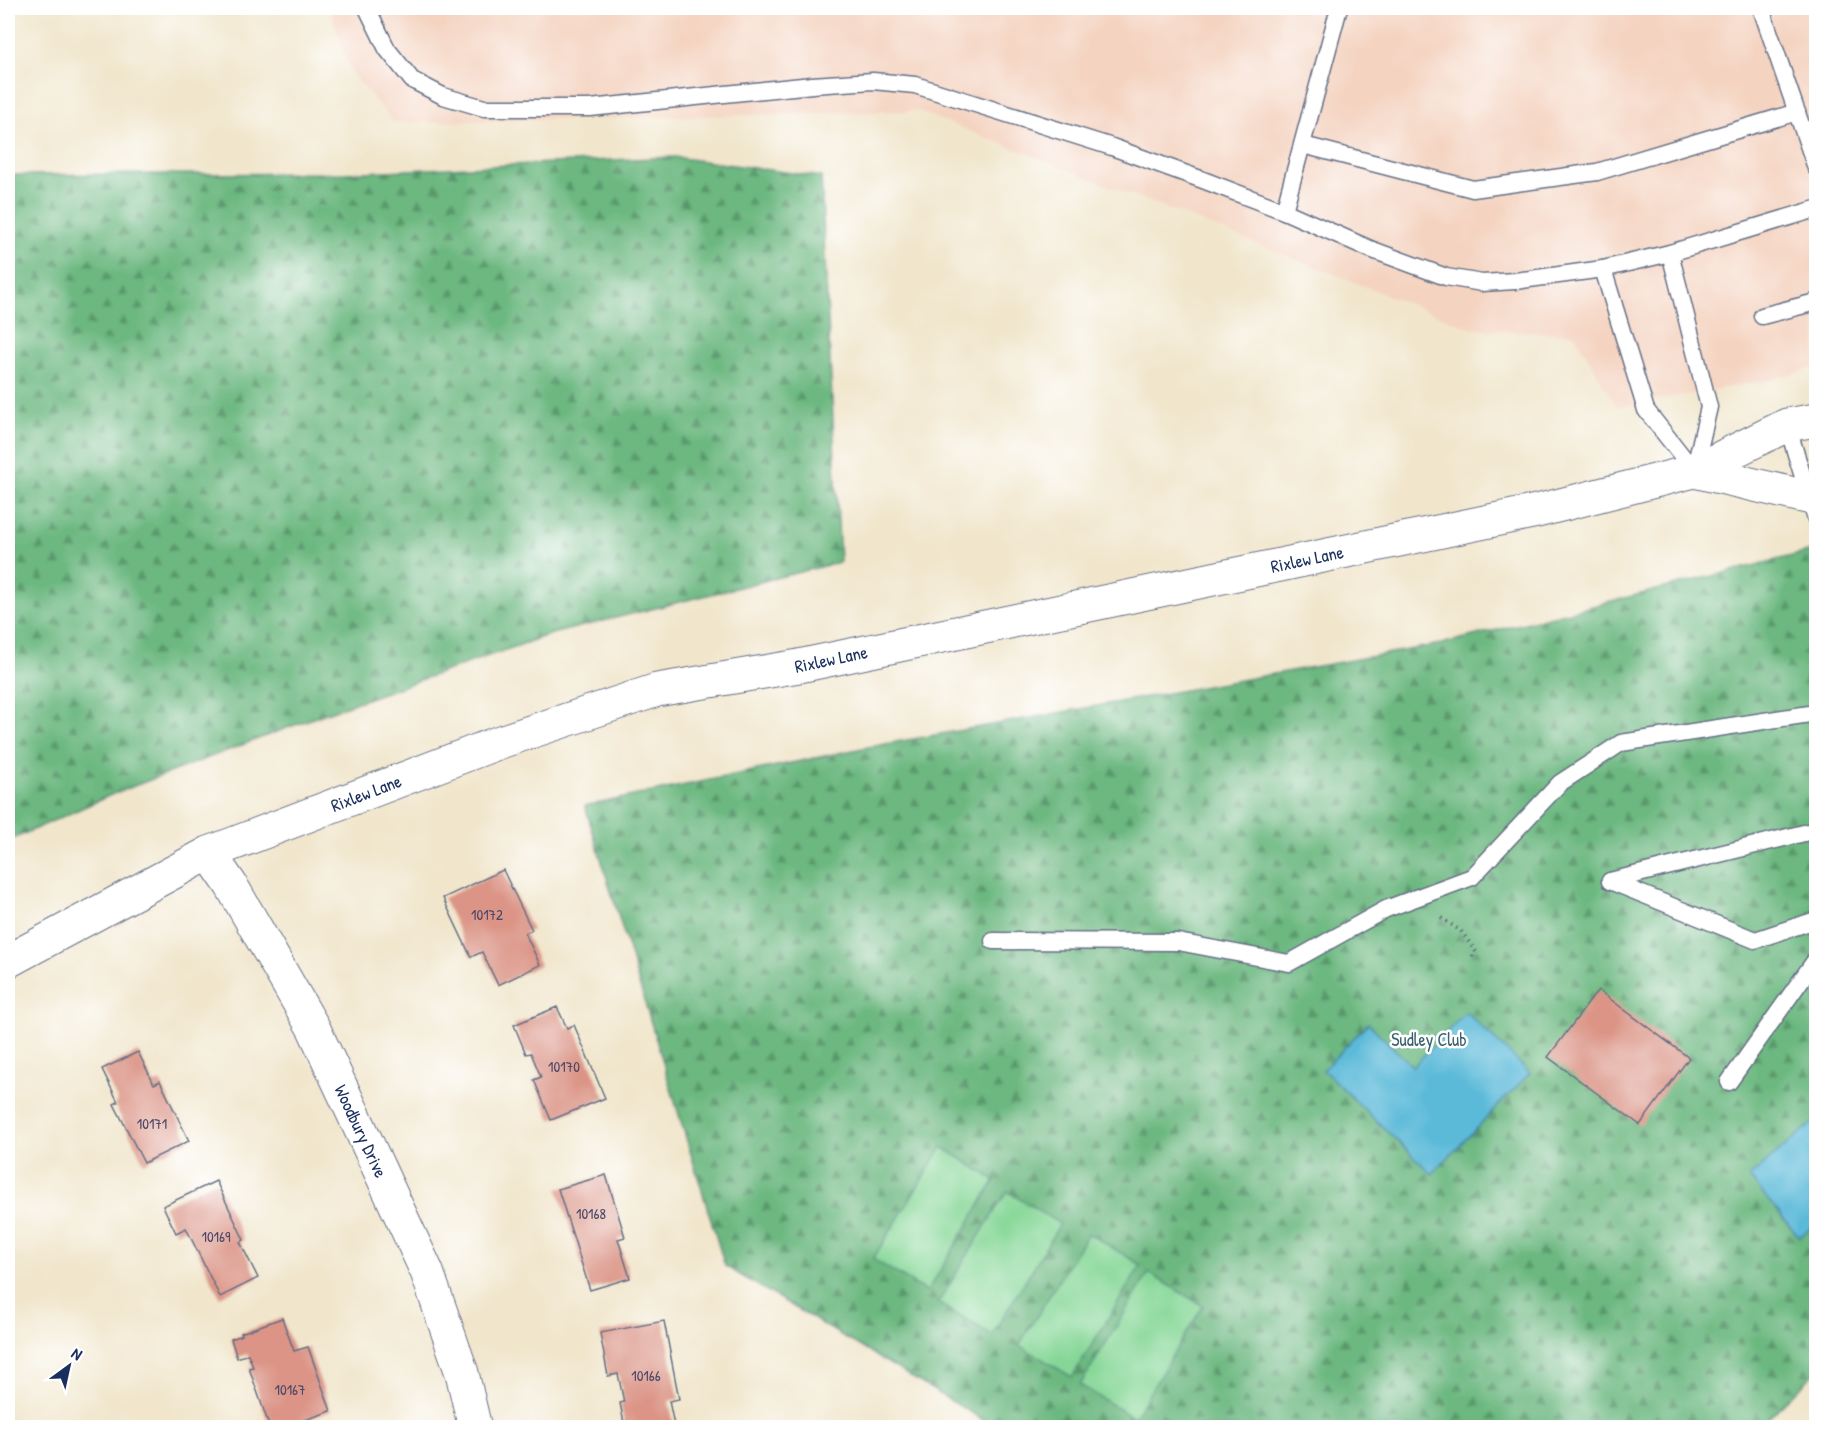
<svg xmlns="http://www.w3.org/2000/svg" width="1824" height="1435" font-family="'Patrick Hand',sans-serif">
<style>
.built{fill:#f4d3c0}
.forest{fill:url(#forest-firs);stroke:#44746f;stroke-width:1.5}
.garden{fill:#86d797;stroke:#50837a;stroke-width:1.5}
.water{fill:#5bbad9;stroke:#3b749c;stroke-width:1.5}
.building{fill:#db9486}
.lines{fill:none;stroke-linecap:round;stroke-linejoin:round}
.lane-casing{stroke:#666f84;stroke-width:19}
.street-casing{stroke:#666f84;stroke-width:35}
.secondary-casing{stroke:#666f84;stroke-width:35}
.path{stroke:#666f84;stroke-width:4;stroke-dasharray:1.5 4.5;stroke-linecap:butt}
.lane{stroke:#fff;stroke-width:16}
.street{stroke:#fff;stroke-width:33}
.secondary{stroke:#fff;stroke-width:33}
.labels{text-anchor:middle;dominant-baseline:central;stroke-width:5;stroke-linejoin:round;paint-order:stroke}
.number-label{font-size:15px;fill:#4b4868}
.street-label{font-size:18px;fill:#1b2f5e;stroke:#fff}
.park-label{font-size:18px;fill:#3b616f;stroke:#fff}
</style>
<defs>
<pattern id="forest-firs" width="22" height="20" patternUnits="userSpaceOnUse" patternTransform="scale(1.5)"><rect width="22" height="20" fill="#6cb880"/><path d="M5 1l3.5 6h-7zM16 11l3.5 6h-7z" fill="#58966c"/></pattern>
</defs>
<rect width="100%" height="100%" fill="#fff"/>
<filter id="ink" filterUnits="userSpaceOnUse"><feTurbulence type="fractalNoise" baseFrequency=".0167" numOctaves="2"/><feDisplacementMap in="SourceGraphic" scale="12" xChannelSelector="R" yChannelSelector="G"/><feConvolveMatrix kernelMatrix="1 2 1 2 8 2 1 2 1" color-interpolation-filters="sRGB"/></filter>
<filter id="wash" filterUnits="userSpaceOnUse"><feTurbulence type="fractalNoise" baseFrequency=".008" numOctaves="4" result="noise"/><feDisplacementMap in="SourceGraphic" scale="24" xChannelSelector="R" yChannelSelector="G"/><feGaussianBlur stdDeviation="1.35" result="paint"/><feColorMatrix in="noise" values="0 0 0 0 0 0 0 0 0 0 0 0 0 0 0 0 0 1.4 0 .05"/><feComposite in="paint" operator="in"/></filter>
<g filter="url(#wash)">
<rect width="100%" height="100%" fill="#f1e6cc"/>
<!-- built -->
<polygon class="built" points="330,8 1816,8 1816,367 1770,380 1617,407 1574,334 1473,329 918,111 394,123 350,71"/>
<!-- forest -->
<g class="forest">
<polygon points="674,157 821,177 840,562 551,634 329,712 113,794 8,841 8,175 345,173"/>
<polygon points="1816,550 1816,1372 1759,1427 995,1427 725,1266 585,806 863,748 1441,644"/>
</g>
<!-- garden -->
<g class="garden">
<polygon points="942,1147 995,1180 927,1292 873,1259"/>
<polygon points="1007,1191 1060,1224 992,1335 938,1303"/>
<polygon points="1088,1233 1141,1265 1072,1377 1019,1345"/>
<polygon points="1149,1273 1203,1306 1134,1418 1080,1385"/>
</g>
<!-- water -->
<g class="water">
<polygon points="1466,1012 1530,1073 1432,1174 1323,1070 1368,1023 1413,1067"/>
<polygon points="1816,1120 1816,1224 1799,1237 1749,1177"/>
</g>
<g id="blocks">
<!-- building -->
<g class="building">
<polygon points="503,870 532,930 525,933 540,965 498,985 482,952 471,957 443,898"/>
<polygon points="1598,990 1689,1058 1640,1125 1548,1057"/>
<polygon points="557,1007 567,1028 574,1025 605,1098 551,1120 534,1080 541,1077 531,1053 526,1054 514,1025"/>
<polygon points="138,1052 154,1084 160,1081 189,1141 144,1163 114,1104 118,1102 102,1069"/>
<polygon points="606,1175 625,1237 618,1239 630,1278 590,1290 558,1189"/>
<polygon points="216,1181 244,1240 240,1242 258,1278 220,1297 186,1228 176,1233 163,1206"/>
<polygon points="282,1318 294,1351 308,1347 331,1411 282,1428 270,1428 249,1368 253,1367 248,1354 237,1358 231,1339 242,1335 241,1333"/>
<polygon points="664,1321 679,1399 669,1401 674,1425 660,1428 625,1428 620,1403 624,1402 618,1374 608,1376 600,1333"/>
</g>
</g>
</g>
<g filter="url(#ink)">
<use href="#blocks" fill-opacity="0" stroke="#666f84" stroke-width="1.5"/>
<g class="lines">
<!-- lane casing -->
<g class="lane-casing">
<g id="lane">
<polyline points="367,8 387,49 412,80 443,96 484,108 590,108 812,85 873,81 915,85 1112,147 1203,180 1284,211 1370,249 1446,277 1482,283 1515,281 1603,269 1670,253 1816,209"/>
<polyline points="1761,8 1816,168"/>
<polyline points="1303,145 1473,189 1597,172 1797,112"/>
<polyline points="1284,211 1339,8"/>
<polyline points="1670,253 1709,407 1694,471"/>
<polyline points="1603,269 1646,410 1694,471"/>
<polyline points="1762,316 1816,302"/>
<polyline points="1787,425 1816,519"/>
<polyline points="1610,881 1755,940 1816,920"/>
<polyline points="1610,881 1816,830"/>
<polyline points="993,941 1178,942 1289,963 1386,909 1472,877 1560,783 1621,743 1816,713"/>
<polyline points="1729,1082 1816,959"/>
</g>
</g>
<!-- street casing -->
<g class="street-casing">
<polyline id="street" points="209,853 231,885 314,1029 427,1272 462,1373 475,1428"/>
</g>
<!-- secondary casing -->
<g class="secondary-casing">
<g id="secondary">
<polyline points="1694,471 1811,498 1816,496"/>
<polyline points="8,961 209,853 500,742 657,690 799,666 1537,511 1694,471 1787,425 1816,420"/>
</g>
</g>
<!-- path -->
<polyline class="path" points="1441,918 1461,931 1476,952 1470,959"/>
<!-- lane -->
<use href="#lane" class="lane"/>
<!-- street -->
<use href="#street" class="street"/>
<!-- secondary -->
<use href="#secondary" class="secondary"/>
</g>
</g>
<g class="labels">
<!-- number labels -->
<g class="number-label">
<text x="487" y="914">10172</text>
<text x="564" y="1066">10170</text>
<text x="152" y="1123">10171</text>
<text x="591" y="1213">10168</text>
<text x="216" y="1236">10169</text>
<text x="646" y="1375">10166</text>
<text x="290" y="1389">10167</text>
</g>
<!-- street labels -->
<g class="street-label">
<text transform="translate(1307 559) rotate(-12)">Rixlew Lane</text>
<text transform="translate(831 659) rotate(-12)">Rixlew Lane</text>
<text transform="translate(366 793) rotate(-21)">Rixlew Lane</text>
<text transform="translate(361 1131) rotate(65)">Woodbury Drive</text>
</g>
<!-- park labels -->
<g class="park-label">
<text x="1429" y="1039">Sudley Club</text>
</g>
</g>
<!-- margin -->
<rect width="1824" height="1435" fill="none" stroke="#fff" stroke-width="30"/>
<!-- north arrow -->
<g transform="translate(69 1366) rotate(33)" stroke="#ffffff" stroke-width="4.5" paint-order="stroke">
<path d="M0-4.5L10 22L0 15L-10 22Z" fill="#1b2f5e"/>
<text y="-9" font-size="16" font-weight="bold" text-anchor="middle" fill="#1b2f5e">N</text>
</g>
</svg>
